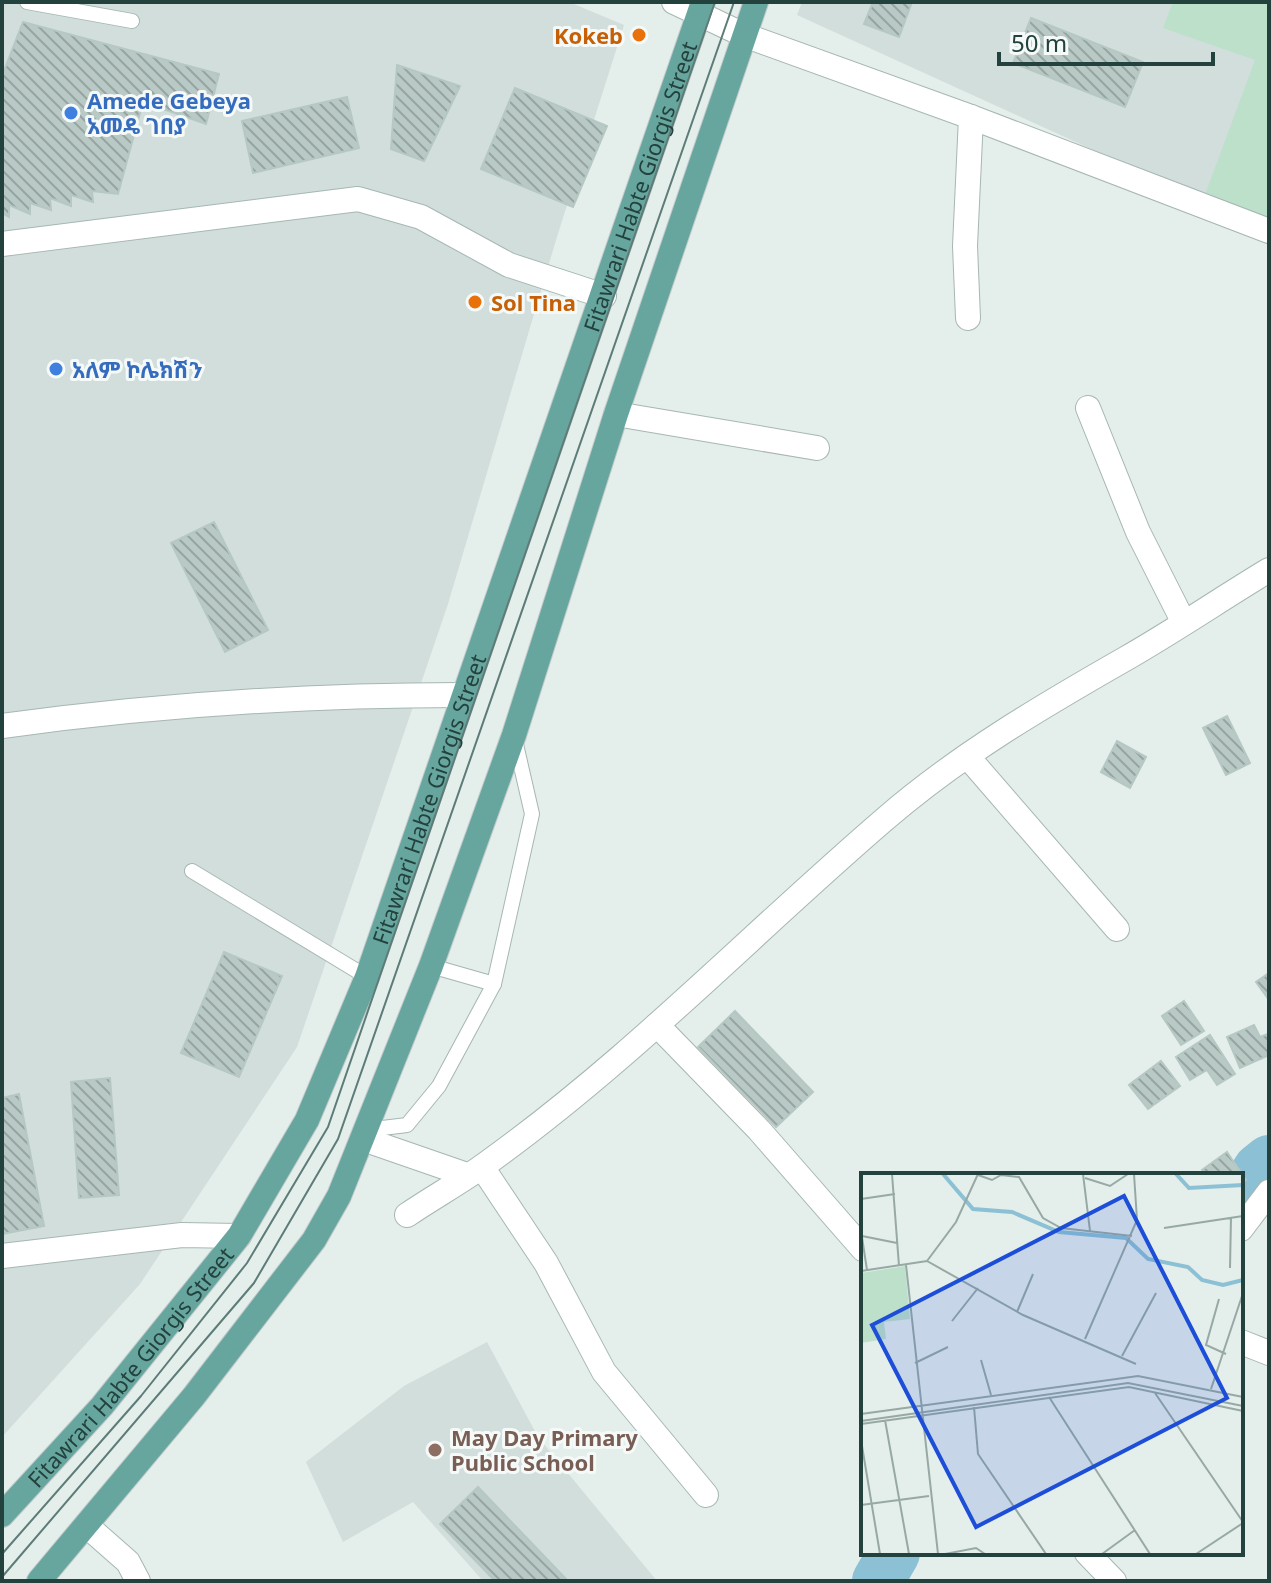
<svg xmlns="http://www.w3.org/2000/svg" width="1271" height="1583" font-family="'Noto Sans','Noto Sans Ethiopic',sans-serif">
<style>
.built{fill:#d2dedb}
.pitch{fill:#bde0cb}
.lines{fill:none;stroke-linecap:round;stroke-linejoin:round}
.river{stroke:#8bc0d5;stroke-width:52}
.building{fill:url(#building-back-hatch);stroke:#b6c8c3;stroke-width:2}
.service-casing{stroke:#a6b7b3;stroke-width:16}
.minor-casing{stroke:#a6b7b3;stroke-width:26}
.tertiary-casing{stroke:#a6b7b3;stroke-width:26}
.primary-casing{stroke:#c1cac9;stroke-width:26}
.service{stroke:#fff;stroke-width:14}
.minor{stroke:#fff;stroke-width:24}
.tertiary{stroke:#fff;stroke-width:24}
.primary{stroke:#67a69e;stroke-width:24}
.tram{stroke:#5d7c78;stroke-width:2}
.food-dot{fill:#e8710a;stroke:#f5faf9;stroke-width:3}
.shop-dot{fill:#3f7fe0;stroke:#f5faf9;stroke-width:3}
.education-dot{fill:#8d6e63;stroke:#f5faf9;stroke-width:3}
.labels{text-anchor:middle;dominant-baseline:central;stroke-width:6;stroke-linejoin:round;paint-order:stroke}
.food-label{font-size:22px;font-weight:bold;fill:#c56008;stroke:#f5faf9;text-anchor:end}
.shop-label{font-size:22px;font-weight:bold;fill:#366cbe;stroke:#f5faf9;text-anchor:start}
.street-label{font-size:22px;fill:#23413d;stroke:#f5faf9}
.education-label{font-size:22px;font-weight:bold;fill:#785e54;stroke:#f5faf9;text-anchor:start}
.inset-river{fill:none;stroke:#8bc0d5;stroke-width:4}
.inset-road{fill:none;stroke:#97a9a5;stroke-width:2}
.view{fill:#1d4ed8;fill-opacity:0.15;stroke:#1d4ed8;stroke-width:4}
.inset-edge{fill:none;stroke:#23413d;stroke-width:4}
</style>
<defs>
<pattern id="building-back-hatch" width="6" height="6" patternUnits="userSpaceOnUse" patternTransform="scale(2)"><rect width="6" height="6" fill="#b9c9c5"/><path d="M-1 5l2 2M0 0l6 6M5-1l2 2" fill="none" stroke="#96a5a1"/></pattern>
</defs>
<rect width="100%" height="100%" fill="#e4eeeb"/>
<!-- built -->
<g class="built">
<polygon points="2,2 569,2 624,25 556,240 448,604 297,1047 140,1284 2,1437"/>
<polygon points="802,2 1269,2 1269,227 1203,200 797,15"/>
<polygon points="487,1342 538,1437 657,1581 483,1581 413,1502 343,1542 306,1462 404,1386"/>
</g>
<!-- pitch -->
<polygon class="pitch" points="1173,2 1269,2 1269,227 1203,200 1255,60 1163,28"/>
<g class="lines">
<!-- river -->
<g class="river">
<polyline points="1241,1197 1259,1169 1269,1161"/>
<polyline points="878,1581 894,1553"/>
</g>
</g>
<!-- building -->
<g class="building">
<polygon points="873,2 912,2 899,37 864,24"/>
<polygon points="1031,18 1143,62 1125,107 1013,63"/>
<polygon points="23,22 219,74 206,124 143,102 118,194 92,191 93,202 71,195 71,206 50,198 51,210 30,203 30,214 9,205 9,217 2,213 2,76"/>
<polygon points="397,65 460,86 424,161 391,149"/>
<polygon points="515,88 607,126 573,207 481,169"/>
<polygon points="347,97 359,148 253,173 242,121"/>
<polygon points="214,522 268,630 225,652 171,543"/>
<polygon points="1227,716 1250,763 1226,775 1203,728"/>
<polygon points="1117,741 1146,757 1130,788 1101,772"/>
<polygon points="224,952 282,976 239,1077 181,1053"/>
<polygon points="1269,973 1269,1000 1256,982"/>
<polygon points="1184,1001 1204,1031 1181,1045 1162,1016"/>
<polygon points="735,1011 813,1092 776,1127 698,1047"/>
<polygon points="1254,1025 1260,1037 1268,1034 1269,1055 1240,1068 1227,1037"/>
<polygon points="1210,1035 1235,1074 1217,1085 1207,1070 1190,1080 1176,1057"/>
<polygon points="1161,1061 1180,1086 1148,1109 1129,1085"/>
<polygon points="110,1078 119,1195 79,1198 71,1082"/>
<polygon points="19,1094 44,1226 2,1234 2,1098"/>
<polygon points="1227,1152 1246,1180 1241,1184 1241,1175 1205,1175 1202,1170"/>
<polygon points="478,1487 568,1581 495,1581 440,1524"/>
</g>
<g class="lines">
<!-- service casing -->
<g class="service-casing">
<g id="service">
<polyline points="27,2 132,21"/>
<polyline points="192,871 367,977"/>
<polyline points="431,966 494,984 532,814 515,740"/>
<polyline points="366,1130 407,1125 439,1086 494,984"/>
</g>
</g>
<!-- minor casing -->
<g class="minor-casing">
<g id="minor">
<polyline points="674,2 744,35 971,117 1269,231"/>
<polyline points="968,318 965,246 971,117"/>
<polyline points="1088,408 1138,532 1183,621"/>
<polyline points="616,414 817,448"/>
<polyline points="967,756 1117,929"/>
<polyline points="657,1025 759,1130 863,1249"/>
<polyline points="363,1139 467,1175"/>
<polyline points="482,1167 546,1263 604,1372 706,1495"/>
<path d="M407 1215C432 1198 459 1183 483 1166 628 1063 751 934 885 819 959 755 1041 707 1125 659 1174 631 1221 599 1269 570"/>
<polyline points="1241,1229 1269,1192"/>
<polyline points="2,1256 182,1235 239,1236"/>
<polyline points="1241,1342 1269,1353"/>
<polyline points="87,1526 128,1562 138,1581"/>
<polyline points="1087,1553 1114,1581"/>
</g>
</g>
<!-- tertiary casing -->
<g class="tertiary-casing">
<g id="tertiary">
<polyline points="2,244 358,199 421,217 509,265 604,296"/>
<path d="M2 726C155 705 308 695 462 695"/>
</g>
</g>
<!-- primary casing -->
<g class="primary-casing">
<g id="primary">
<path id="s1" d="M2 1515 102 1406 239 1236 307 1120 367 977 703 2"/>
<polyline points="39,1581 194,1396 314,1240 339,1196 431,966 514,735 616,414 756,2"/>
</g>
</g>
<!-- service -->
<use href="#service" class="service"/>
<!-- minor -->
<use href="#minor" class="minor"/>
<!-- tertiary -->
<use href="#tertiary" class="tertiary"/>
<!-- primary -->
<use href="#primary" class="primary"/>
<!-- tram -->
<g class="tram">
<polyline points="2,1554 141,1396 247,1263 328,1127 715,2"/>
<polyline points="2,1577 254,1283 338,1139 734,2"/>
</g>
</g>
<!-- markers -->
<g class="food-dot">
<circle cx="639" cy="35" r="8"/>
<circle cx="475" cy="302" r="8"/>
</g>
<g class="shop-dot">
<circle cx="71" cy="113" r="8"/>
<circle cx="56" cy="369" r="8"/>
</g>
<circle class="education-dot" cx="435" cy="1450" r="8"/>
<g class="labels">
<!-- food labels -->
<g class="food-label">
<text x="623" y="35">Kokeb</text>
<text x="491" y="302" text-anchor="start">Sol Tina</text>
</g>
<!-- shop labels -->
<g class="shop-label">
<text x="87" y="100">Amede Gebeya<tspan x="87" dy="25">አመዴ ገበያ</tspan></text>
<text x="72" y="369">አለም ኮሌክሽን</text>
</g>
<!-- street labels -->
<g class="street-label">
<text stroke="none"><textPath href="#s1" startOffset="1492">Fitawrari Habte Giorgis Street</textPath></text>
<text stroke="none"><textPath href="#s1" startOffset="844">Fitawrari Habte Giorgis Street</textPath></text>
<text stroke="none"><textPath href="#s1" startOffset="196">Fitawrari Habte Giorgis Street</textPath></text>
</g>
<!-- education labels -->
<g class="education-label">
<text x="451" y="1437">May Day Primary<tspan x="451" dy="25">Public School</tspan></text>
</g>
</g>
<!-- overview -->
<g transform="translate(861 1173)">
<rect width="382" height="382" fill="#e4eeeb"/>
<path d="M44 93 49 146 23 149 25 166 0 170V100Z" fill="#bde0cb"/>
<path class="inset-river" d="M82 1 112 36 151 39 198 59 265 65 287 86 327 94 341 107 362 112 382 107M315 1 328 15 382 12"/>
<path class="inset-road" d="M31 1 38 93M222 1 229 58M117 2 131 7 140 2 158 4 182 45 200 55 271 63M224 5 249 13 267 1M0 26 34 21M303 55 382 43M0 58 6 97M1 63 36 70M66 88 95 49 117 1M45 92 77 381M369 95 370 44M0 98 66 88 162 142 275 191M358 126 345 172 365 181M156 139 172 101M91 148 117 115M224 166 276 47 273 1M261 183 295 120M120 187 130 222M54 190 87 174M350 216 381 123M294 220 382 349M188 224 289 381M113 234 117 281 185 381M0 241 277 203 382 224M24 247 48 381M0 248 267 210 382 233M0 251 268 214 382 238M0 267 19 381M0 332 68 323M84 381 115 375 124 381M241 381 274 357M335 381 382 350"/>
<path class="view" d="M263 23 366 225 115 354 11 152Z"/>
<rect width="382" height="382" class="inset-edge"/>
</g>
<!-- border -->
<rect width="1271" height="1583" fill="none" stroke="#23413d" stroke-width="8"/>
<!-- scale -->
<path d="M999 52v12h214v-12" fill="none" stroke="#23413d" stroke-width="4"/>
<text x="1011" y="52" font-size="24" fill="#23413d" stroke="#f5faf9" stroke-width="6" paint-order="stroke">50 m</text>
</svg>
